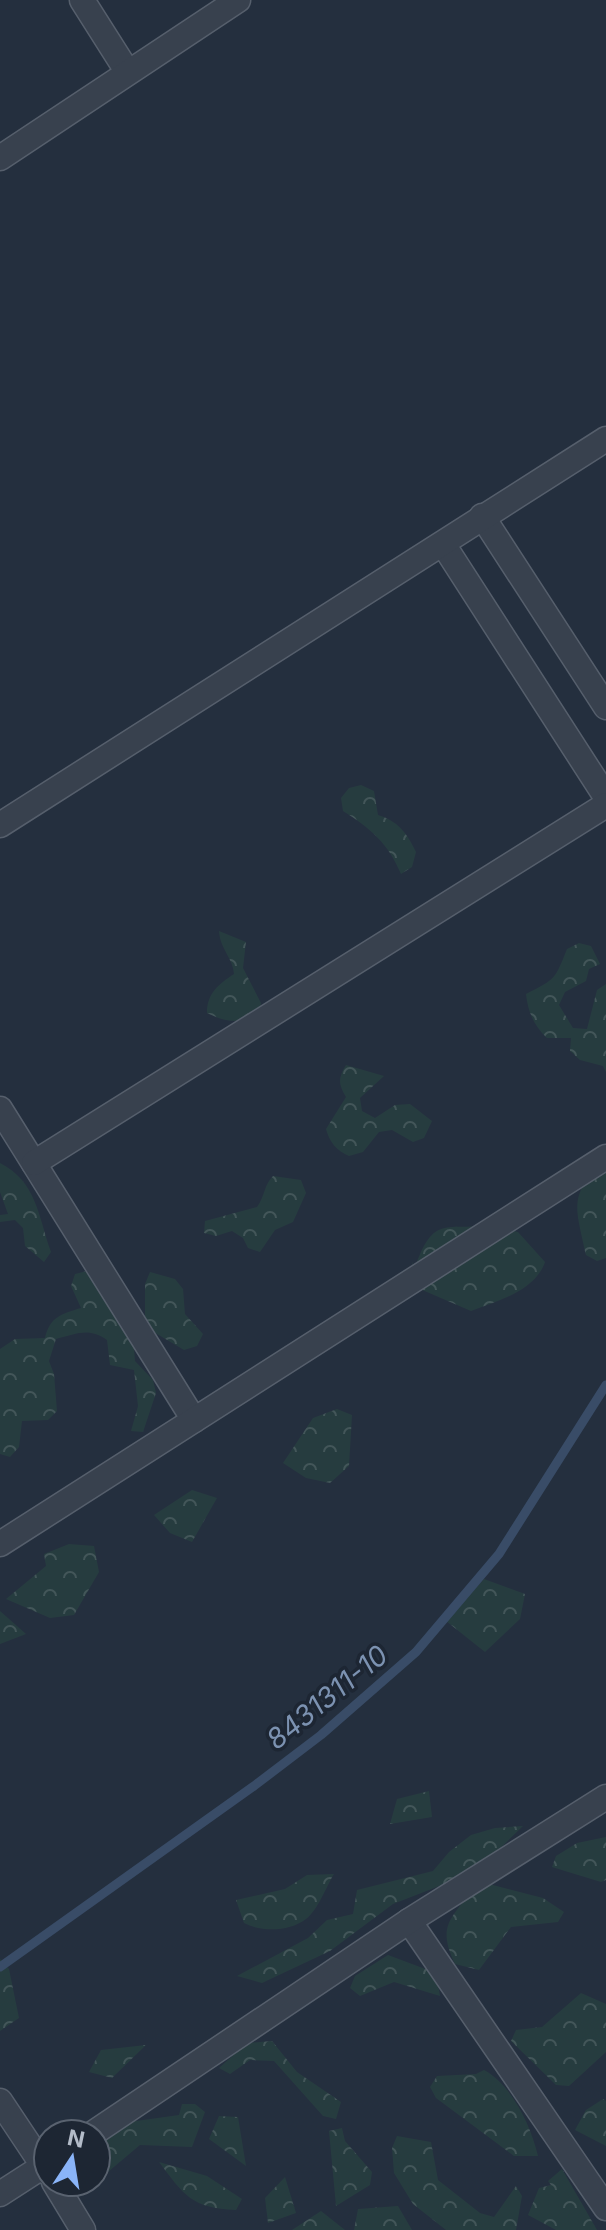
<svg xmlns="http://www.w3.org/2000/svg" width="606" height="2230" font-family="Inter,sans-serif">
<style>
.forest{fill:url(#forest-crowns)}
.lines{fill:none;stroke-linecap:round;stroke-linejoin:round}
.stream{stroke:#394c67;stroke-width:9}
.minor-casing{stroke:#565f6c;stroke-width:27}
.minor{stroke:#38414e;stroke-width:24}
.labels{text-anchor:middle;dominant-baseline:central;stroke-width:7;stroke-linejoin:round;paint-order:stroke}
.water-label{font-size:28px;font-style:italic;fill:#7c92b1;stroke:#1d2633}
</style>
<defs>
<pattern id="forest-crowns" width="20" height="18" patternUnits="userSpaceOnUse" patternTransform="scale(2)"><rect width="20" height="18" fill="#263c3f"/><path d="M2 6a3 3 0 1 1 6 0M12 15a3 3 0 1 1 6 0" fill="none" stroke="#435659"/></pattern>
</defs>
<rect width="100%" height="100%" fill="#242f3e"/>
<!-- forest -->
<g class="forest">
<path d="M361 785 374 791 378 815C398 821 407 833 416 852L412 867 401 874C388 843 371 829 343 811L341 798 349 788Z"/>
<path d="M219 931 246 942 243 968 261 1003 258 1016C239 1024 225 1022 207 1013 207 993 219 984 234 974 233 958 220 949 219 931Z"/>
<path d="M579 943 591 946 600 964 589 969 586 981 565 992 559 1005 573 1028 587 1029 597 990 606 984V1072L603 1066 580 1060 570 1051 571 1038H547C534 1026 528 1012 526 994 556 979 555 979 567 949Z"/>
<path d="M346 1065 384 1076 360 1098 362 1111 375 1118 395 1105 410 1104 432 1121 424 1138 413 1142 392 1130 379 1132 363 1152 349 1156C336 1150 330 1143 326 1129L346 1097C338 1084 338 1078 346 1065Z"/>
<path d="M606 1159V1258L597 1261 586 1255C576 1206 567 1196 606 1159Z"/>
<path d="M0 1163C37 1182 38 1216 51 1252L44 1262 25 1246 23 1228 15 1220 0 1222V1215L8 1214 0 1192Z"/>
<path d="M273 1176 301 1180 306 1193 293 1222 275 1230 260 1252 248 1248 243 1238 232 1231 216 1236 204 1233 205 1221 257 1207C265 1196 264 1185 273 1176Z"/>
<path d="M493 1226 518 1232 545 1262C535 1291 498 1301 471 1311L413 1286 412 1261 414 1270C433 1217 440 1229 493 1226Z"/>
<path d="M87 1271 133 1336 135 1361 153 1380 156 1393 143 1432 131 1431 138 1406 134 1370 110 1365 107 1340C89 1327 76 1334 56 1339L49 1361 54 1374 57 1411 48 1420 22 1421 19 1447 10 1457 0 1454V1349L15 1339 45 1338C50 1317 61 1314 81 1308L71 1286 75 1274Z"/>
<polygon points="150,1272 175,1279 183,1289 185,1314 203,1334 197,1346 184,1350 152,1331 145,1321 145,1284"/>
<polygon points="337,1409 352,1415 349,1466 330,1483 306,1478 283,1463 313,1418"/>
<polygon points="192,1490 217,1498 192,1542 170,1533 154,1515"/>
<polygon points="69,1544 94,1546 99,1572 74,1615 50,1618 6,1599 46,1566 44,1554"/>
<polygon points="484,1579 525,1594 520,1619 485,1652 446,1621"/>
<polygon points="0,1611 26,1634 0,1644"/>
<polygon points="429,1791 432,1817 390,1824 397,1799"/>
<polygon points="523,1826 486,1862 465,1876 393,1904 330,1951 262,1983 237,1976 308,1938 327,1920 353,1914 357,1890 433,1871 449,1852 471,1835 495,1828"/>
<polygon points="606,1837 606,1880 601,1882 552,1867 556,1856 577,1843"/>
<path d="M334 1874C326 1887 318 1910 306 1919 289 1932 261 1932 244 1923L236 1900 285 1889 307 1875Z"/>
<path d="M489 1884 543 1898 564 1912 558 1922 511 1927 479 1970 455 1964C436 1924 452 1919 475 1886Z"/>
<polygon points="388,1955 436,1973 440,1996 394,1982 360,1996 350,1988 355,1976"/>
<polygon points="0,1959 9,1969 19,2018 0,2031"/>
<polygon points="581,1993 606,2004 606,2052 569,2086 556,2085 511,2041 516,2030 542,2027"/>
<polygon points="272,2041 297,2072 341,2102 336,2119 323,2116 274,2061 250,2060 230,2074 219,2068 247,2043"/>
<polygon points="146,2045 112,2078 89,2072 101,2050"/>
<path d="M484 2070C512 2085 531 2126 538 2156H514L436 2098 430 2087 437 2076 476 2074Z"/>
<polygon points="603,2099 606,2101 606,2146 575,2130 586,2110"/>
<polygon points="182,2104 195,2104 205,2112 192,2147 140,2145 102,2177 96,2175 96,2149 122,2123 179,2115"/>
<polygon points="219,2116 238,2117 246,2166 209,2139"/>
<polygon points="342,2128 345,2141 372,2172 370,2185 336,2206 329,2131"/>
<polygon points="397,2136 431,2142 438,2180 480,2213 494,2217 516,2186 522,2196 516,2230 446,2230 413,2204 394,2173 392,2148"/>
<path d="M159 2162 207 2176 242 2199 236 2210C191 2208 184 2195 159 2162Z"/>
<polygon points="562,2169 597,2230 556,2230 528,2215 539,2188 551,2185 548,2181"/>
<polygon points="285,2177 296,2213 268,2223 265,2198"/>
<polygon points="398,2206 412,2230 354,2230 358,2209"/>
<polygon points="321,2211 345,2230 292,2230"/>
</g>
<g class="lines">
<!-- stream -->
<polyline class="stream" points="0,1967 254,1786 321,1735 416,1652 499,1554 606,1385"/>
<!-- minor casing -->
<g class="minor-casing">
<g id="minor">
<polyline points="82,0 127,71"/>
<polyline points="0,158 238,0"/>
<polyline points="482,516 606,707"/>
<polyline points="443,544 606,797"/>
<polyline points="0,825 606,439"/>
<polyline points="0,1109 194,1420"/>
<polyline points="34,1163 606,805"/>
<polyline points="0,1544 606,1157"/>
<polyline points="409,1921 606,2208"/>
<polyline points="0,2101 48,2173"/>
<polyline points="92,2134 409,1921 606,1797"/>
<polyline points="54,2182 83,2230"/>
<polyline points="0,2194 48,2163"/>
</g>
</g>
<!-- minor -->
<use href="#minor" class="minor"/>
</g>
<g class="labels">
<!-- water labels -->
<g class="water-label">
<text transform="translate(327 1697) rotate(-39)">8431311-10</text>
</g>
</g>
<!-- north arrow -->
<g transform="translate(72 2158) rotate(12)"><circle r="38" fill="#1d2633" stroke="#59626f" stroke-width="2"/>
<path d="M0-6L14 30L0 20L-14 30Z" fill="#8ab4f8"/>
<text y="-12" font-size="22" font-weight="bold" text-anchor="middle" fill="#b4bcc9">N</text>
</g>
</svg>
